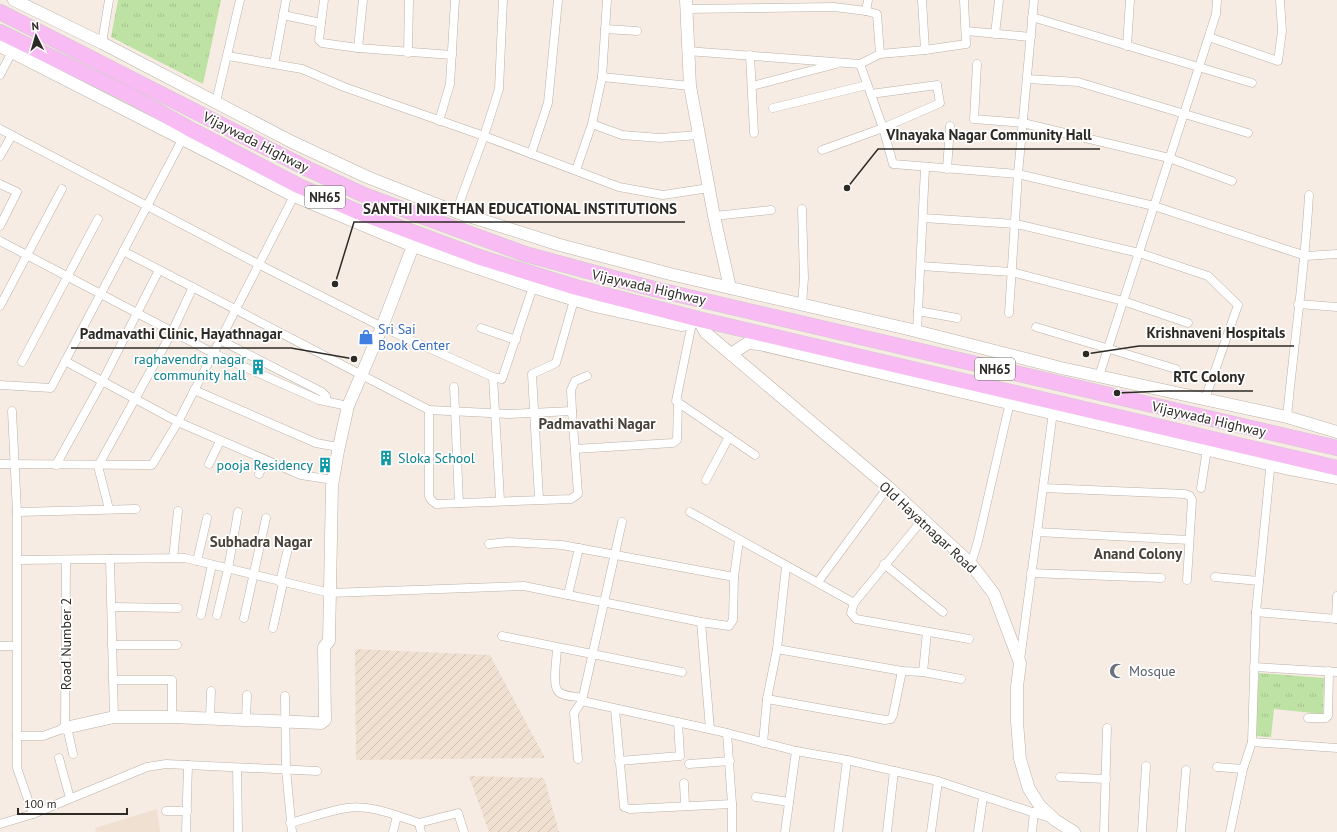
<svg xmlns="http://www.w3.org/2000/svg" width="1337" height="832" font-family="'PT Sans',sans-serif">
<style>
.built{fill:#efe0d2}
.industrial{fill:url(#industrial-furrows)}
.grass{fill:url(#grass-tufts)}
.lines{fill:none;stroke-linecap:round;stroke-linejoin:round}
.street-casing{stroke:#bab1a8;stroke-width:9}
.secondary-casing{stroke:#bab1a8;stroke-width:13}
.highway-casing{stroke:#cdcccb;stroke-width:16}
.street{stroke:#fff;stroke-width:8}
.secondary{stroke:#fff;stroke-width:12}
.highway{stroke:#f8bbf4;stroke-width:15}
.labels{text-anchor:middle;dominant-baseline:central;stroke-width:3.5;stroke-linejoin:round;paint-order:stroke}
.shield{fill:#fff;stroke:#6c6a67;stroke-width:1}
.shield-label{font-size:13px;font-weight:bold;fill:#2d2a26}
.street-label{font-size:14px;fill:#2d2a26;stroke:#fff}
.shop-label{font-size:14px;fill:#366cbe;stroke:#fff;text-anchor:start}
.culture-label{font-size:14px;fill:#0d838f;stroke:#fff;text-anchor:end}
.worship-label{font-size:14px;fill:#5b616d;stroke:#fff;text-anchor:start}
.neighbourhood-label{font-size:15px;font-weight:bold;fill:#484139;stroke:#fff}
.leader{fill:none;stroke:#2d2a26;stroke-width:1.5}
.callout-dot{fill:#2d2a26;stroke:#fff;stroke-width:1.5}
.callout-label{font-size:15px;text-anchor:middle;font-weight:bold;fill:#2d2a26;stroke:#fff;stroke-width:3.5;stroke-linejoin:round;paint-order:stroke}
</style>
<defs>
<pattern id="industrial-furrows" width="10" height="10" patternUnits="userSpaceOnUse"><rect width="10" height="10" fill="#efe0d2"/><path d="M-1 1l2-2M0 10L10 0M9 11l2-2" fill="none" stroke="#cdc0b4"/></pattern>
<pattern id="grass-tufts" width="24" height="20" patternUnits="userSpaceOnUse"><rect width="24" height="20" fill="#bde2a4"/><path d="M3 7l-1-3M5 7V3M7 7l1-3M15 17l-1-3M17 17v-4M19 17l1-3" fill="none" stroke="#a3c28d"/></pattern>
</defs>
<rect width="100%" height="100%" fill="#f6ece3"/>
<!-- built -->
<polygon class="built" points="157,809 160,832 96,832 95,828"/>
<!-- industrial -->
<g class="industrial">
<polygon points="355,649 490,655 545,758 356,760"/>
<polygon points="469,776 544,778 559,832 489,832"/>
</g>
<!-- grass -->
<g class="grass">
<polygon points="118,0 221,0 203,84 111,37"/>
<polygon points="1259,673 1324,678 1323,714 1274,709 1271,737 1254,736"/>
</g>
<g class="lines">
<!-- street casing -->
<g class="street-casing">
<g id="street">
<polyline points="922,0 925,50"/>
<polyline points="686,9 834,7 866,11 877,14 880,54"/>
<polyline points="866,11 868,0"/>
<polyline points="283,15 321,23 319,40 322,43 358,48 452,55"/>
<polyline points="1032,17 1252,83"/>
<polyline points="321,23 324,0"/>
<polyline points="605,29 637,31"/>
<polyline points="966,31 1031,37"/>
<polyline points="995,34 999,0"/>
<polyline points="1209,37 1278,61 1282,31 1280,0"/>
<polyline points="102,43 109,0"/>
<polyline points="1127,46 1130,0"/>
<polyline points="358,48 363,0"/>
<polyline points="687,51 860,64 880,54 925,50 966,44 964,0"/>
<polyline points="408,53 409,0"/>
<polyline points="750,55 754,133"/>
<polyline points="228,56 302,69 344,87 484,136 619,187 663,195 709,188"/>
<polyline points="274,64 286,0"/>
<polyline points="860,64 883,128 893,164 1018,174 1154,206 1306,256 1337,254"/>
<polyline points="977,64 974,119 1023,123 1169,158 1232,181"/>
<polyline points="0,75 12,52"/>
<polyline points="602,77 690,86"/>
<polyline points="1027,79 1078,82 1248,133"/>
<polyline points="752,86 836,64"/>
<polyline points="216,102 240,0"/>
<polyline points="773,108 867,85"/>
<polyline points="439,121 450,84 455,0"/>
<polyline points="592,124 622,135 660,138 698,135"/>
<polyline points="0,129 260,265 382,327 493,377 502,379 533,287"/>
<polyline points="822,150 883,128 940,103 937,85 871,94"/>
<polyline points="531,154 548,103 558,0"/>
<polyline points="0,156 12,135"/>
<polyline points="947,169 950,126"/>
<polyline points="576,170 592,124 602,77 607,0"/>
<polyline points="0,184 17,192 0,226"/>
<polyline points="456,212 484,136 499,89 503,0"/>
<polyline points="714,216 771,210"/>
<polyline points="923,218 1016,224 1139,253 1208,276 1238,305 1205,399"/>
<polyline points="0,241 213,353 319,400 348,406"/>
<polyline points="123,251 429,410 509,414 572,411 571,390 575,381 587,376"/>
<polyline points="921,266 1012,272 1123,301 1188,323"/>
<polyline points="1298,304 1337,307"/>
<polyline points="802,305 804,278 802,209"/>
<polyline points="0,306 62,189"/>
<polyline points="918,311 957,318"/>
<polyline points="1009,313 1018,174 1034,0"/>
<polyline points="692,323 676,401 755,455"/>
<polyline points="1036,327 1176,369"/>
<polyline points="481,328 516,340"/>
<polyline points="917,332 925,168"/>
<polyline points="220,340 322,392 326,396 326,400"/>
<polyline points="65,361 178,422 301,475 333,480"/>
<polyline points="22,362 98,219"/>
<polyline points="1099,376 1199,67 1216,14 1217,0"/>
<polyline points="493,377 500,500"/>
<polyline points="0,385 51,388 183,138"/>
<polyline points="454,387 459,503"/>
<polyline points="194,390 316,443 338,447"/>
<polyline points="429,410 429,496 431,500 436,504 571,499 578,494 572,411"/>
<polyline points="12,411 17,512 17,768 33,814"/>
<path d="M1287 417C1294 343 1305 269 1309 195"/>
<polyline points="575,449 673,443 677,440 678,402"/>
<polyline points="0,464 152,465 178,422 294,196"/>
<polyline points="209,464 220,441"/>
<polyline points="56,465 103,380 159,270"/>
<polyline points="259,474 265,460"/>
<polyline points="706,480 729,437"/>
<polyline points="1043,488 1185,494 1190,496 1192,500 1187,580"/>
<polyline points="1201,488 1207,449"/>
<polyline points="539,499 532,374 556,363 574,300"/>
<polyline points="109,509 98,466 172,332 193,287"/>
<polyline points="17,512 136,509"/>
<polyline points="690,512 854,603"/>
<polyline points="923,519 854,603 851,613 856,619 969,639"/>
<polyline points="622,522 582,701 727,733 796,751 847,760 938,781 1050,818"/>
<polyline points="1037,532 1189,540"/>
<polyline points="489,544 508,542 562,545 734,577"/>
<polyline points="173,558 178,511"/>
<polyline points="110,559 114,717"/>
<polyline points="18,560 185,558 330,593 524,586 701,622 729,626 733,620 734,577 739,540"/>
<polyline points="197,561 207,518"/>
<polyline points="884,564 943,612"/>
<polyline points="971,564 978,541 1010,402"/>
<polyline points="1031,573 1161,578"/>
<polyline points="1215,577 1259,581"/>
<polyline points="280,582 289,544"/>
<polyline points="818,582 888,487"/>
<polyline points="568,595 579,548"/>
<polyline points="113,607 178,608"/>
<polyline points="1256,612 1337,619"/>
<polyline points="201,615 212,565"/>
<polyline points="217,615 228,569 238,512"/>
<polyline points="244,618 266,518"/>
<polyline points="1336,619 1337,596"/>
<polyline points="701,622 710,729"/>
<polyline points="273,628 283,583"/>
<polyline points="502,636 682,672"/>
<polyline points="112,645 177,645"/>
<polyline points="0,646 16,646"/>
<path d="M557 648C557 657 552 685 558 691 563 697 576 696 582 698"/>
<polyline points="777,649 902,671 923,672 927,632"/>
<polyline points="1020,660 1053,412"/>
<polyline points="1254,667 1337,672"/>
<polyline points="923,672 961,679"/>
<polyline points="113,680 172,680 172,717"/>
<polyline points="285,696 286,769 292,832"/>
<polyline points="767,699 885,720 891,719 893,715 902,671"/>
<polyline points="615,709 624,807 630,809 732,804"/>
<polyline points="210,718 211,691"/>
<polyline points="1308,718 1326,718 1328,716 1329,671"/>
<polyline points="246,719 247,695"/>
<polyline points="67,727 73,754"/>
<polyline points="727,733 732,804 732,832"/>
<polyline points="17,736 43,736 65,728 66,560"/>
<polyline points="1252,742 1337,748"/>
<polyline points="763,743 767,699 777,649 786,567"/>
<polyline points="59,758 70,798"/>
<polyline points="578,759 574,713 582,701"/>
<polyline points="619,761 680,756 678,722"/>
<polyline points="689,764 730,761"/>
<polyline points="1217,767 1243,769"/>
<polyline points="237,768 238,832"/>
<polyline points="1060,777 1106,779"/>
<polyline points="684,783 685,806"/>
<polyline points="756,797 789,802"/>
<polyline points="166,811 187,811"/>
<path d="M290 823C309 818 328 811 347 808 370 804 397 816 419 823L421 832"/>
<polyline points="419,823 458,813 464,832"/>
<polyline points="0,824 33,814 147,767 166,764 317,771"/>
<polyline points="186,832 188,765"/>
<polyline points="393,832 397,816"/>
<polyline points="785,832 796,751"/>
<polyline points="838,832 847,760"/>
<polyline points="887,832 894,771"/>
<polyline points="931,832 938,781"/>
<polyline points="978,832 983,797"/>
<polyline points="1032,832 1034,812"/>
<polyline points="1104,832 1107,728"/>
<polyline points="1142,832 1146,766"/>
<polyline points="1181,832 1186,770"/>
<polyline points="1230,832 1243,769 1252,742 1256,612 1271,460"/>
</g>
</g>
<!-- secondary casing -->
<g class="secondary-casing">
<g id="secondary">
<polyline points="14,0 102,43 292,142 367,177 456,212 560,245 670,274 908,329 1061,368 1287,417 1337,432"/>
<polyline points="686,0 690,86 714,216 730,288"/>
<polyline points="0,46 294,196 413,246 533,287 595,306 681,325 692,323 698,319 706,333 888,487 971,564 994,594 1020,663 1017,687 1017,722 1020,759 1029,789 1040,806 1055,820 1074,832"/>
<polyline points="731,354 748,343 759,344 1285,468 1337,478"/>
<polyline points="65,728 114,717 172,717 321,723 325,720 324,647 329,641 332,486 338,451 348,406 382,327 413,246"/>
</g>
</g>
<!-- highway casing -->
<g class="highway-casing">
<g id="highway">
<polyline points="0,12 308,169 364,195 525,254 654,289 1337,448"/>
<polyline points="0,32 131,96 188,128 299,186 356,211 479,257 575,287 698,319 1337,468"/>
</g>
</g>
<!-- street -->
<use href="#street" class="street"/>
<!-- secondary -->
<use href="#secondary" class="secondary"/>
<!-- highway -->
<use href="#highway" class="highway"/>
</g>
<!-- icons -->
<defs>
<g id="shop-bare" transform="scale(1.2)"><path d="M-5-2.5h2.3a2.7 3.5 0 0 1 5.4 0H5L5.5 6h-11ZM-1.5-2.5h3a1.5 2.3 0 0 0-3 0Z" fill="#3f7fe0" stroke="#fff" stroke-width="2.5" paint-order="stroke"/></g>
<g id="building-bare" transform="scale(1.2)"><path d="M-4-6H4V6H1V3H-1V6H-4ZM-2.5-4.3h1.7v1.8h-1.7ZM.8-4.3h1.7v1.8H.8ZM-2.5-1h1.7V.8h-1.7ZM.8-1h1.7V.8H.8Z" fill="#0f9aa8" stroke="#fff" stroke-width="2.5" paint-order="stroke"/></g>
<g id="mosque-bare" transform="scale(1.2)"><path d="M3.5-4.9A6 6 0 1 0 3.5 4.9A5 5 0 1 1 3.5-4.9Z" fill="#6b7280" stroke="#fff" stroke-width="2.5" paint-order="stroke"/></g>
</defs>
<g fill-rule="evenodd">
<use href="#shop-bare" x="366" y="337"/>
<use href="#building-bare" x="258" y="367"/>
<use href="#building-bare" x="386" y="458"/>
<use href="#building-bare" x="325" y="465"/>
<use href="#mosque-bare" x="1117" y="671"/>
</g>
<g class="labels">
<!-- shield labels -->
<g class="shield">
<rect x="305" y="186" width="40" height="22" rx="3"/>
<rect x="975" y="358" width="40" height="22" rx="3"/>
</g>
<g class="shield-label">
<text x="325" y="197">NH65</text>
<text x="995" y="369">NH65</text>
</g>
<!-- street labels -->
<g class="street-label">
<text transform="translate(256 142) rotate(27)">Vijaywada Highway</text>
<text transform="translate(649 287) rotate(13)">Vijaywada Highway</text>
<text transform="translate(1209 419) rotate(13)">Vijaywada Highway</text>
<text transform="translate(928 527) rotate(43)">Old Hayatnagar Road</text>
<text transform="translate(66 644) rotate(-90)">Road Number 2</text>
</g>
<!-- shop labels -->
<g class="shop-label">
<text x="378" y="329">Sri Sai<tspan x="378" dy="16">Book Center</tspan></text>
</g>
<!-- culture labels -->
<g class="culture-label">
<text x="246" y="359">raghavendra nagar<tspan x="246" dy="16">community hall</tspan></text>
<text x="398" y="458" text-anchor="start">Sloka School</text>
<text x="313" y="465">pooja Residency</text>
</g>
<!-- worship labels -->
<g class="worship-label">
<text x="1129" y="671">Mosque</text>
</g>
<!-- neighbourhood labels -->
<g class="neighbourhood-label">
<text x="597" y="423">Padmavathi Nagar</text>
<text x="261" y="541">Subhadra Nagar</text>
<text x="1138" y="553">Anand Colony</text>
</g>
</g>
<!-- callouts -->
<path class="leader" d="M847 188L878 149H1100M335 284L354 222H685M1086 354L1139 346H1294M354 359L291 348H71M1117 393L1164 391H1253"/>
<g class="callout-dot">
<circle cx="847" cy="188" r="4"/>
<circle cx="335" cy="284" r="4"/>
<circle cx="1086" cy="354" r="4"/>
<circle cx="354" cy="359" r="4"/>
<circle cx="1117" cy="393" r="4"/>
</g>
<g class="callout-label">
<text x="989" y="140">VInayaka Nagar Community Hall</text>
<text x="520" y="214">SANTHI NIKETHAN EDUCATIONAL INSTITUTIONS</text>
<text x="1216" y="338">Krishnaveni Hospitals</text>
<text x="181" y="339">Padmavathi Clinic, Hayathnagar</text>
<text x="1209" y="382">RTC Colony</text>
</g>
<!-- north arrow -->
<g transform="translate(36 36) rotate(355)" stroke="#ffffff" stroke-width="3" paint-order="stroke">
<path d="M0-3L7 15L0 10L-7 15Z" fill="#2d2a26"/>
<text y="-6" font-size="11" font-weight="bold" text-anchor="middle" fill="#2d2a26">N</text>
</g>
<!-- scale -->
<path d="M18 808v6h109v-6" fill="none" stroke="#2d2a26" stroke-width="2"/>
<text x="24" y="808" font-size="12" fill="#2d2a26" stroke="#ffffff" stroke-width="3" paint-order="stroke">100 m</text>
</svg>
